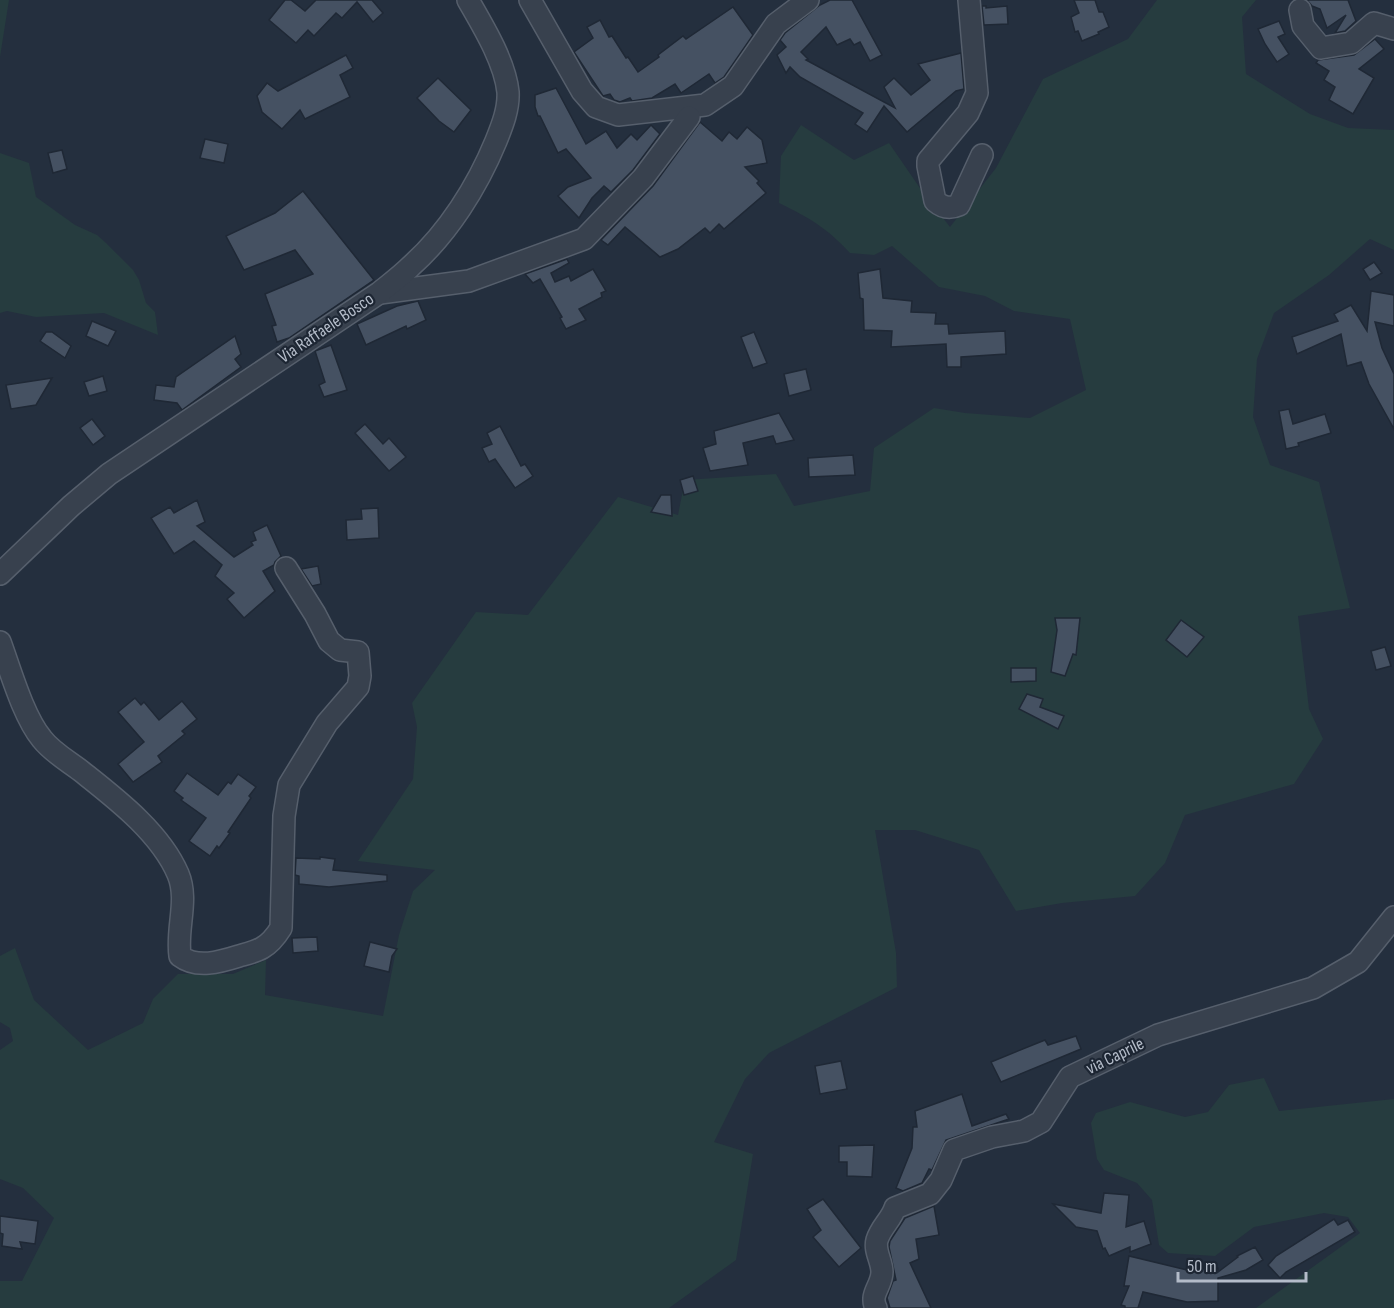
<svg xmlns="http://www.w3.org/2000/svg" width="1394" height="1308" font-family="'Sofia Sans Condensed',sans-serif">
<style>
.green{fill:#263c3f}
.building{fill:#455162;stroke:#1f2835;stroke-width:1.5}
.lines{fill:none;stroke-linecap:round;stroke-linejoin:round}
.minor-casing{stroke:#565f6c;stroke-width:24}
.minor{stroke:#38414e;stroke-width:21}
.labels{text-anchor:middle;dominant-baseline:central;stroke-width:4.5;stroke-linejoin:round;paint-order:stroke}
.street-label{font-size:18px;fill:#b4bcc9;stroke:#1d2633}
</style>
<rect width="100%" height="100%" fill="#242f3e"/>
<!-- green -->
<g class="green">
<polygon points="0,0 9,0 0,57"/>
<path d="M1157 0H1256L1242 17 1246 74 1310 114 1348 128 1394 130V250L1370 239 1329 275 1274 313 1257 359 1253 417 1270 465 1319 482 1350 608 1298 616 1309 709 1323 739 1294 784 1185 815 1165 863 1135 896 1062 903 1016 911 979 850 915 830H875L896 953 897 987 769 1053 745 1079 714 1142 753 1154 736 1260 669 1308H0V1281H22L54 1218 23 1188 0 1179V1050L13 1041 10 1028 0 1022V956L15 948 34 1000 88 1050 143 1023 153 999 178 974H233L266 960 265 995 383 1016 399 935 413 891 435 870 358 861 413 779 417 727 412 703 476 612 528 615 618 497 678 515 685 480 776 474 794 506 870 491 874 448 934 408 965 413 1030 418 1086 390 1070 319 1014 311 985 296 939 287 892 246 874 255 850 253C827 228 810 218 779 203L781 156 801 125 854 160 889 143 922 191 950 227 996 168 1043 79 1128 39Z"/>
<polygon points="0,153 29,163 36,197 75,225 97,235 106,243 133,270 139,280 146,303 155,312 158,335 104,313 36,317 7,311 0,313"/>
<polygon points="1264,1078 1279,1111 1394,1099 1394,1308 1256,1308 1360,1233 1348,1217 1324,1213 1254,1227 1215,1256 1168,1253 1159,1245 1152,1200 1137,1183 1104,1170 1097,1159 1091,1123 1096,1113 1130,1102 1185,1117 1208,1112 1229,1085"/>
</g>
<!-- building -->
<g class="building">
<polygon points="285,0 291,0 305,11 316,0 372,0 383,13 373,22 357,2 342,18 336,13 314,36 308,30 296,43 269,20"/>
<polygon points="830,0 852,0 882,55 870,61 860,42 854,45 850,39 837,45 826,27 801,52 808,59 806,60 895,108 884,87 894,78 911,95 930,80 918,64 961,53 964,89 956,91 907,132 884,106 867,132 855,124 863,113 800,77 790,67 786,73 777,55 786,47 780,40 785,33 820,5"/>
<polygon points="1074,0 1095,0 1099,12 1103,12 1109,27 1098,32 1099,34 1082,41 1078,31 1075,32 1071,17 1079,13"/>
<polygon points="1307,0 1348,0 1356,21 1345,31 1335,33 1346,15 1327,28 1320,9 1312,6"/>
<polygon points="982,6 986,6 986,8 1007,6 1008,24 984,25"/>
<polygon points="733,7 753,35 724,77 715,83 709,74 681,93 675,84 652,98 632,101 630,98 620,102 614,100 610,94 603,96 574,52 593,38 587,27 600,20 609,37 612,36 626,58 628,57 638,72 659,57 658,55 683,36 686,39"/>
<polygon points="1279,21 1285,34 1278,37 1289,54 1277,62 1265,44 1258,29"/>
<polygon points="1375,39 1384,49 1359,69 1374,78 1353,114 1329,100 1335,87 1324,80 1329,71 1316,63 1318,60 1354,55"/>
<polygon points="346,55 353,68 340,75 350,97 305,119 300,110 282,129 262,112 257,96 267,83 278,91"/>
<polygon points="438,78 471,110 454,132 439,121 417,98"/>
<polygon points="556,88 586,144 606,131 617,148 631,134 637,140 651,125 660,134 633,170 611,192 604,186 592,198 579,218 558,196 568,187 591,178 566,149 558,153 540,116 538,116 535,107 535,95"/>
<polygon points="700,122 722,141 729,132 737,139 747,127 762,140 767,163 745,167 759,181 757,183 766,193 724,229 719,224 710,233 705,228 678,249 660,257 625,227 608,245 601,240 653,186"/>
<polygon points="205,139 228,144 224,163 200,158"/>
<polygon points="62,150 67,169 53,173 48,153"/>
<polygon points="303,191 374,280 289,338 277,342 272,326 276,325 265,294 313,274 295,250 244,270 226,236 275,213"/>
<polygon points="567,259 569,263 551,273 555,282 569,276 571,281 593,269 606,291 601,293 602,297 579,309 586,320 566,329 560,318 562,317 540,279 533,283 525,274"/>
<polygon points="1374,262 1382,273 1370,280 1363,269"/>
<polygon points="880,269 883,298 912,301 911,312 936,313 935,324 948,324 949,334 1005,331 1006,354 961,357 961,367 947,367 946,344 891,347 892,331 864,330 863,299 860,298 858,273"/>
<polygon points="1371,291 1394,295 1394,326 1375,322 1382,348 1394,374 1394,429 1369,384 1361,362 1347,366 1341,334 1297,354 1292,337 1338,321 1334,314 1351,305 1367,331"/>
<polygon points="418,301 426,320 407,329 406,326 366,345 357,324 397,306"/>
<polygon points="92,321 116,331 108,346 86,336"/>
<polygon points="46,332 52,332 71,346 65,358 40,341"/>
<polygon points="754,332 767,363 753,368 741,337"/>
<polygon points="235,336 241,354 235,359 241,367 182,410 177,403 154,400 156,385 174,387 176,377"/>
<polygon points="331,345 347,390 324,397 319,385 325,382 315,351"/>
<polygon points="806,369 811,390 789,396 784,374"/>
<polygon points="103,376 107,391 89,396 84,382"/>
<polygon points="52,378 36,405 11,409 6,385"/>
<polygon points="1289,409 1293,424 1325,414 1331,433 1298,443 1299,446 1286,449 1279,411"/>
<polygon points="779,413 794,440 776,444 773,436 743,443 748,465 710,471 703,448 716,444 714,431"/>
<polygon points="92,419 105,436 93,445 80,428"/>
<polygon points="365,424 383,444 389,438 406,457 389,471 355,433"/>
<polygon points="500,426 521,466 525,464 533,476 515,488 495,459 489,462 482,448 492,444 487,433"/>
<polygon points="853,455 855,475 809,477 808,458"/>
<polygon points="693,476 698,491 684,495 680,480"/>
<polygon points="661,495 671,495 672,516 651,512"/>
<polygon points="197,500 205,522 197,526 234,557 253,545 251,542 256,540 253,532 267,525 281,556 275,562 274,565 263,571 275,591 244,618 227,599 234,593 215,576 222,565 194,541 174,554 151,518 170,507 174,513"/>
<polygon points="378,508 379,538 347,540 346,520 362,519 361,509"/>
<polygon points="318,566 321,584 312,586 301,569"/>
<polygon points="1055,618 1080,618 1076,655 1073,654 1065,676 1051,672 1057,630"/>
<polygon points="1181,620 1204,637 1187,657 1166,640"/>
<polygon points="1385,647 1391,666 1376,670 1371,651"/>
<polygon points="1011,668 1036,668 1036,681 1011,682"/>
<polygon points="1027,694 1043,699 1040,707 1064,716 1058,729 1019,709"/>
<polygon points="135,698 141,705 144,702 159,720 182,701 197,719 182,731 185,734 158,756 162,762 133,782 118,764 144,742 118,712"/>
<polygon points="187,773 218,795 228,782 231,784 238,774 256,787 249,796 251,798 228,832 230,833 219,848 217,846 210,856 189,841 206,818 181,800 183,798 174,791"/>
<polygon points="320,857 335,859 333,870 387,875 387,881 329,887 299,884 299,876 295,875 296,858 320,859"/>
<polygon points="317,937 318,951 293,953 292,938"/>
<polygon points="370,942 397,949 392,956 389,972 364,966"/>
<polygon points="1076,1036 1081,1049 1001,1082 991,1062 1045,1040 1048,1045"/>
<polygon points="841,1061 847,1089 820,1094 815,1066"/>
<polygon points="962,1094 972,1126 1006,1114 1009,1119 946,1140 932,1170 929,1169 922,1183 903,1191 896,1188 912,1148 913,1127 917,1127 915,1111"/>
<polygon points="874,1145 872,1177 847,1176 847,1162 839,1162 839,1146"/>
<polygon points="1104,1193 1129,1195 1126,1227 1144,1221 1151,1244 1130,1252 1130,1247 1109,1256 1105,1248 1103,1249 1097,1231 1076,1227 1053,1204 1101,1213"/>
<polygon points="823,1199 861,1248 839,1267 813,1237 821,1230 807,1209"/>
<polygon points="934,1206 939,1235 916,1239 919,1259 910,1263 931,1308 890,1308 887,1298 893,1281 896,1280 889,1247 890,1241 905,1218"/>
<polygon points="0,1216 38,1221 35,1244 20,1242 22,1249 2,1246 3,1234 0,1233"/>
<polygon points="1334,1219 1338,1225 1348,1220 1355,1232 1286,1272 1280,1278 1268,1265 1276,1256"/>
<polygon points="1255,1247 1263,1260 1246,1270 1218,1278 1218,1301 1187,1302 1143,1292 1138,1308 1125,1308 1125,1306 1121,1305 1129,1286 1124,1286 1129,1256 1187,1270 1218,1268 1218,1272 1238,1257 1237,1256"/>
</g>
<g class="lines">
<!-- minor casing -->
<g class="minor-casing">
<g id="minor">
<polyline points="530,0 582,91 596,107 618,115 705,105 733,86 776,24 808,0"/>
<path d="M969 0 977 93 968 113 928 161V166L935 201C943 208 950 209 959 205L982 155"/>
<polyline points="1300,10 1303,26 1321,48 1351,43 1374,23 1394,29"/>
<polyline points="380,293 469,281 584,239 643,178 689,117"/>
<path d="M0 574 71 506 109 474 379 293C390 284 401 276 411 266 448 233 477 187 496 141 502 126 509 109 508 92 505 62 483 26 468 0"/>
<path d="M0 642C10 669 23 716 42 739 52 752 68 761 81 771 115 798 160 832 178 874 189 900 176 928 180 956 197 969 220 962 239 956 246 954 255 952 262 948 271 943 276 936 281 928L284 816 289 785 327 723 358 687 360 676 358 652 340 650 329 641 315 614 286 568"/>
<path d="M876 1308C869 1294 882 1286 882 1272 882 1261 874 1251 877 1240 881 1227 891 1220 895 1208L930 1194 941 1180 954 1150 992 1137 1024 1131 1041 1122 1070 1077 1158 1035 1313 988 1358 962 1394 917"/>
</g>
</g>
<!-- minor -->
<use href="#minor" class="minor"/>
</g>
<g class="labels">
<!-- street labels -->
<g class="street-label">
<text transform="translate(326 328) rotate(-34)">Via Raffaele Bosco</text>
<text transform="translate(1115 1056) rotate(-26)">via Caprile</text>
</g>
</g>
<!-- scale -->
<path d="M1178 1272v9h128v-9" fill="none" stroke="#b4bcc9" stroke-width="3"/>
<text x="1187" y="1272" font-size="18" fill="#b4bcc9" stroke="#1d2633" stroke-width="4.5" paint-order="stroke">50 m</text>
</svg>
